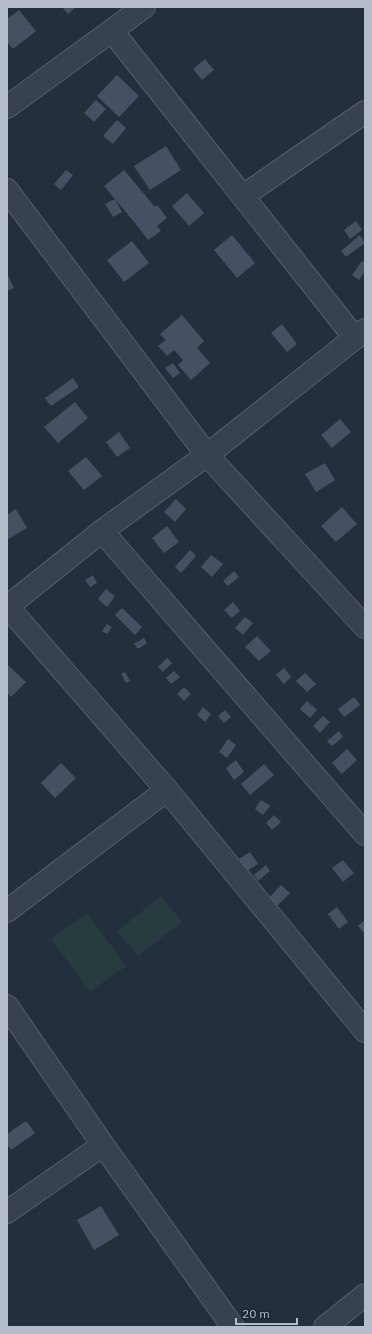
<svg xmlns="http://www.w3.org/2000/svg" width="372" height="1334" font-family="'IBM Plex Sans',sans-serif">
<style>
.green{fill:#263c3f}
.building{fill:#455162}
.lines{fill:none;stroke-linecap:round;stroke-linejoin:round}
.minor-casing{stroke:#565f6c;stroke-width:24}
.minor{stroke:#38414e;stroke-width:22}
</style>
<rect width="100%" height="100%" fill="#242f3e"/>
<!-- green -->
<g class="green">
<polygon points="161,896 182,922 138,956 117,931"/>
<polygon points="87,913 126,966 90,992 51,939"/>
</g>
<!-- building -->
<g class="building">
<polygon points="62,7 76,7 68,14"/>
<polygon points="19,10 36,31 13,49 7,42 7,19"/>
<polygon points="205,59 214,70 202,80 193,69"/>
<polygon points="117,75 139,96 119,117 97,96"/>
<polygon points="96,100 106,109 94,122 84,113"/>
<polygon points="117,120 126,128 113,144 103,136"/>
<polygon points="166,146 181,170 150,190 134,166"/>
<polygon points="66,170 73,175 61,190 54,184"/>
<polygon points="124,170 155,207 157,205 167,218 157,226 161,231 148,240 135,223 104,186"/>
<polygon points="187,193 204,213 189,226 172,206"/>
<polygon points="115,199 122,212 113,217 105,204"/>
<polygon points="356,221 362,230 350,239 344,230"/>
<polygon points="232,235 255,263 237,278 214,250"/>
<polygon points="360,235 365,243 346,257 341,251"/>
<polygon points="132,241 149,263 124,282 107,260"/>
<polygon points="362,261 365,263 365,271 359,280 352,275"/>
<polygon points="7,273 14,288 7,291"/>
<polygon points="182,315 204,341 197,348 210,363 191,380 178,365 183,360 174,350 167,356 158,346 166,340 160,334"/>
<polygon points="282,324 297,344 287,352 271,333"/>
<polygon points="173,363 180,373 173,378 165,368"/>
<polygon points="73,378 79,387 51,406 45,398"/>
<polygon points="75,402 88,418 58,443 44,427"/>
<polygon points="340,419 351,432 332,448 321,435"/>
<polygon points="119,432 130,448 117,457 106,442"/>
<polygon points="86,457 102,476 84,490 68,471"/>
<polygon points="325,463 335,480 316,492 305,474"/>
<polygon points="176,499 186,509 175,522 164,512"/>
<polygon points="342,507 357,524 336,542 321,526"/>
<polygon points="16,509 27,528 7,540 7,515"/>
<polygon points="167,526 179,542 164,553 152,538"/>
<polygon points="190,550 196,556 181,573 175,567"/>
<polygon points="211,555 223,564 212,577 201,567"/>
<polygon points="234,571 239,577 228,586 223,581"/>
<polygon points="93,575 97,583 90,587 85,580"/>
<polygon points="106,589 115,596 107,607 98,599"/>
<polygon points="233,602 240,611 232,618 224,610"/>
<polygon points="122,608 142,627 135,635 115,615"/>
<polygon points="245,617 253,623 243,635 235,628"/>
<polygon points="107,624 112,627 107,634 102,631"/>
<polygon points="257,636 271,651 259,661 245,647"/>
<polygon points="144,638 147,643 138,649 134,644"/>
<polygon points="167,658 172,663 163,672 158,667"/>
<polygon points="7,664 26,682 11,697 7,693"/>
<polygon points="284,668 291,677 284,684 276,675"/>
<polygon points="174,671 180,677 171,684 166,678"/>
<polygon points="125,672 130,681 126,683 121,674"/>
<polygon points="305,673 316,684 307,692 296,681"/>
<polygon points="184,687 191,694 184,701 177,694"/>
<polygon points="354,697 360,705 344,717 338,709"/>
<polygon points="307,701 317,710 310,718 300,709"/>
<polygon points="203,707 211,714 205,722 197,715"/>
<polygon points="225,710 231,717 224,723 218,716"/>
<polygon points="323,716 330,722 320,733 313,726"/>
<polygon points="339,731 343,737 332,746 327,741"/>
<polygon points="228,739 236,745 227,758 219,752"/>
<polygon points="347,749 357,760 342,774 332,763"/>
<polygon points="236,760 244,772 234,780 226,768"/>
<polygon points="61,763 76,778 55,798 41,783"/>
<polygon points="264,764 274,775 250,795 241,784"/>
<polygon points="261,800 270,806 263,815 255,809"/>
<polygon points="274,815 281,822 272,830 266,823"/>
<polygon points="250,852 258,864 244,873 236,861"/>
<polygon points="343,860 354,873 343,882 332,868"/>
<polygon points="266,865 270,871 258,881 254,875"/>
<polygon points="281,885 290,893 277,906 269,898"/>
<polygon points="337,907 348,922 339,929 328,914"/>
<polygon points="365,920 365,934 358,926"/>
<polygon points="26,1121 35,1133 11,1150 7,1144 7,1134"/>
<polygon points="101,1206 119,1235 94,1250 77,1220"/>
</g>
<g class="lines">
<!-- minor casing -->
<g class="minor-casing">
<g id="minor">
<polyline points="112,31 355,338"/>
<polyline points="7,107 144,7"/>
<polyline points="7,190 207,455 365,627"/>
<polyline points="243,196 365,112"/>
<polyline points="102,531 365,834"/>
<polyline points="7,606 167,790 365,1031"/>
<polyline points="7,607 102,531 207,455 365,330"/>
<polyline points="7,911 167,790"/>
<polyline points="7,1006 103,1145 233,1327"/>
<polyline points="7,1212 103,1145"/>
<polyline points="325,1327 365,1295"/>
</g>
</g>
<!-- minor -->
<use href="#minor" class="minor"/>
</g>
<!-- border -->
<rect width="372" height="1334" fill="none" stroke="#b4bcc9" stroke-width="16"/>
<!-- scale -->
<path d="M236 1318v6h61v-6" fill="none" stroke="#b4bcc9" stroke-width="2"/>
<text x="242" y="1318" font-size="12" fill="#b4bcc9" stroke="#1d2633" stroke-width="3" paint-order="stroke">20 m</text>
</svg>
